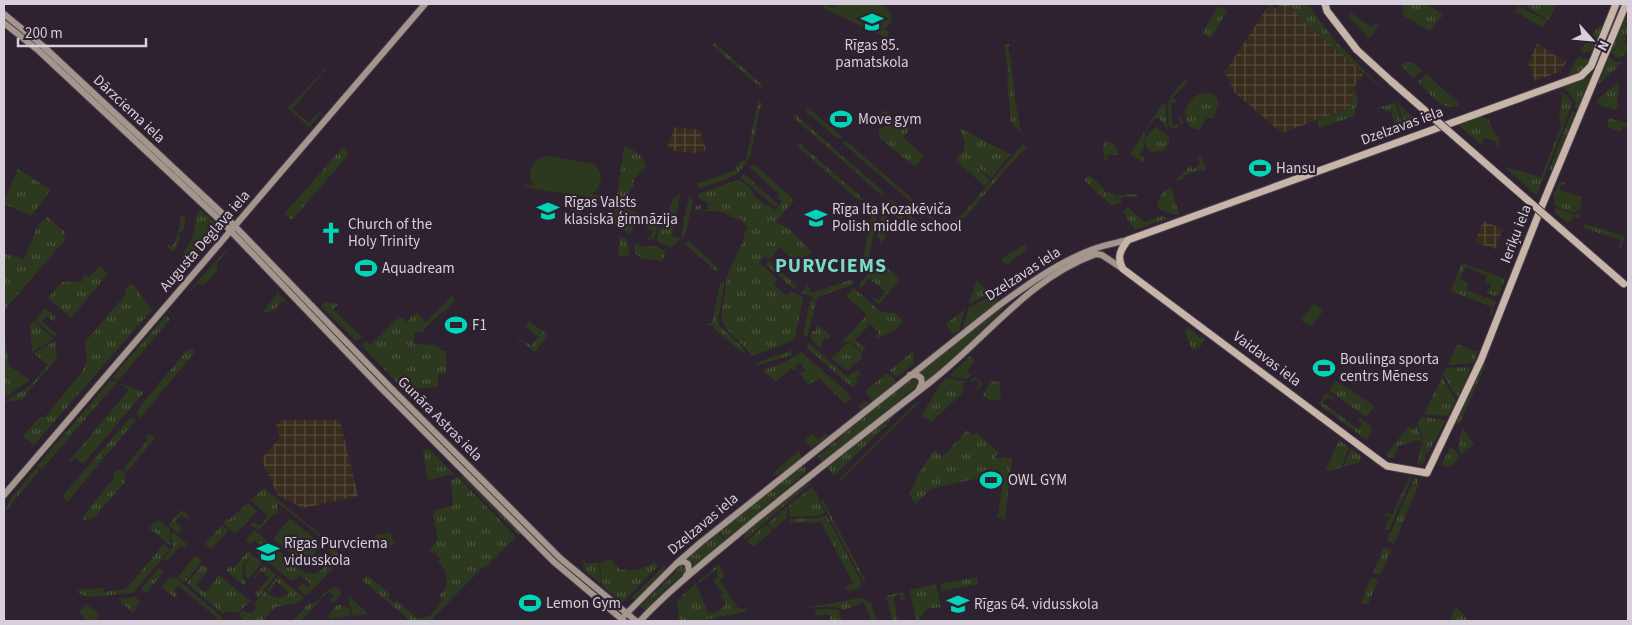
<svg xmlns="http://www.w3.org/2000/svg" width="1632" height="625" font-family="'Source Sans 3',sans-serif">
<style>
.industrial{fill:url(#industrial-grid)}
.grass{fill:url(#grass-tufts)}
.garden{fill:#2d391e}
.lines{fill:none;stroke-linecap:round;stroke-linejoin:round}
.secondary-casing{stroke:#493e4c;stroke-width:8}
.primary-casing{stroke:#493e4c;stroke-width:9}
.secondary{stroke:#a5968d;stroke-width:6}
.primary{stroke:#c8b5a9;stroke-width:7}
.primary-bridge-casing{stroke:#493e4c;stroke-width:9;stroke-linecap:butt}
.primary-bridge{stroke:#c8b5a9;stroke-width:7}
.labels{text-anchor:middle;dominant-baseline:central;stroke-width:4.5;stroke-linejoin:round;paint-order:stroke}
.poi-label{font-size:15px;fill:#d7cfd9;stroke:#2e2231;text-anchor:start}
.street-label{font-size:15px;fill:#d7cfd9;stroke:#2e2231}
.district-label{font-size:20px;font-weight:bold;letter-spacing:1px;fill:#78dcc6;stroke:#2e2231}
</style>
<defs>
<pattern id="industrial-grid" width="8" height="8" patternUnits="userSpaceOnUse" patternTransform="scale(1.25)"><rect width="8" height="8" fill="#382c1d"/><path d="M0 4h8M4 0v8" fill="none" stroke="#544a3d"/></pattern>
<pattern id="grass-tufts" width="24" height="20" patternUnits="userSpaceOnUse" patternTransform="scale(1.25)"><rect width="24" height="20" fill="#2d391e"/><path d="M3 7l-1-3M5 7V3M7 7l1-3M15 17l-1-3M17 17v-4M19 17l1-3" fill="none" stroke="#4b553e"/></pattern>
</defs>
<rect width="100%" height="100%" fill="#2e2231"/>
<!-- industrial -->
<g class="industrial">
<polygon points="1280,4 1289,4 1307,25 1362,70 1363,75 1354,87 1351,107 1282,133 1234,92 1225,72 1269,5 1277,9"/>
<polygon points="1537,44 1566,62 1561,71 1535,81 1528,63"/>
<polygon points="675,127 700,130 706,150 695,153 675,151 667,146"/>
<polygon points="1483,221 1503,229 1495,249 1475,242"/>
<polygon points="340,420 358,496 304,508 278,496 261,459 280,438 276,426 278,423 282,420"/>
</g>
<!-- grass -->
<g class="grass">
<polygon points="1289,4 1307,4 1336,42 1384,90 1307,25"/>
<polygon points="1401,4 1427,4 1443,15 1430,31 1402,15 1405,10 1402,8 1403,6"/>
<polygon points="1529,4 1553,4 1556,6 1548,20 1527,8"/>
<polygon points="1218,6 1227,10 1212,37 1210,38 1204,34 1203,32"/>
<polygon points="1519,6 1547,21 1543,28 1515,11"/>
<polygon points="1351,13 1371,27 1376,23 1378,26 1370,39 1349,17"/>
<path d="M1625 16 1628 17V29L1624 43 1628 45 1626 54 1623 56C1617 59 1614 57 1611 51Z"/>
<polygon points="1605,23 1594,49 1586,53 1580,51 1598,27"/>
<polygon points="715,43 762,85 763,86 760,87 714,47 713,45"/>
<polygon points="1004,44 1009,44 1008,48 1012,64 1010,64 1015,92 1014,93 1021,133 1011,122 1007,77 1009,76"/>
<path d="M1578 56 1583 59H1590C1586 70 1579 73 1568 76Z"/>
<polygon points="1609,57 1616,62 1623,62 1598,85"/>
<polygon points="1404,62 1412,62 1422,70 1414,78 1401,66"/>
<polygon points="331,63 292,109 309,123 318,113 321,113 309,127 288,108"/>
<polygon points="1593,73 1578,109 1574,108 1576,102 1564,88 1552,91 1587,78"/>
<path d="M1426 74 1459 103 1458 106C1438 110 1431 93 1418 82Z"/>
<path d="M1185 80 1188 82 1173 97 1177 102 1171 103 1172 125 1180 124V117H1181L1183 122 1176 128H1172L1169 126C1168 98 1166 100 1185 80Z"/>
<polygon points="1618,82 1619,86 1617,109 1615,110 1597,104 1597,100"/>
<polygon points="1354,88 1358,98 1354,116 1319,128 1317,120 1351,107"/>
<polygon points="1562,91 1572,102 1570,110 1537,195 1534,194 1505,167 1541,177 1562,124 1559,122 1562,94 1560,92"/>
<path d="M1209 93 1216 96 1218 103 1214 118H1207L1199 130 1190 127C1181 115 1186 103 1197 95Z"/>
<polygon points="1389,94 1394,98 1404,129 1397,132 1394,131 1393,133 1391,131 1396,127 1391,111 1385,112 1385,109 1377,108 1395,103 1394,98"/>
<polygon points="758,101 763,104 760,108 751,154 744,166 736,175 699,189 697,184 736,170 736,167 741,161 746,160"/>
<polygon points="1397,102 1418,122 1418,124 1405,128"/>
<polygon points="1163,103 1166,105 1167,126 1169,132 1159,118 1156,118 1145,130"/>
<polygon points="806,106 842,137 841,138 838,139 807,112"/>
<polygon points="886,110 890,118 907,123 910,129 903,137 924,156 915,167 879,137 880,129 887,125 878,118 879,115"/>
<polygon points="1572,111 1577,113 1553,170 1549,170"/>
<polygon points="793,115 796,115 882,191 884,197 794,118"/>
<polygon points="1480,117 1489,120 1493,131 1499,138 1498,148 1496,144 1497,141 1483,138 1482,145 1458,125"/>
<polygon points="1609,118 1628,124 1628,128 1623,126 1621,132 1607,127"/>
<path d="M1156 127 1169 137V144L1162 151 1151 152C1139 143 1147 135 1156 127Z"/>
<polygon points="959,128 1012,155 1009,156 991,178 968,159 990,180 985,186 955,160 961,153 963,153 965,141"/>
<polygon points="1144,132 1145,133 1144,146 1140,154 1145,159 1144,163 1130,154"/>
<polygon points="846,141 934,218 934,222 843,143"/>
<polygon points="1106,141 1112,143 1118,149 1117,155 1107,155 1107,160 1105,161 1103,146"/>
<polygon points="800,144 865,200 857,199 798,147"/>
<polygon points="1023,144 1027,147 1018,156 1018,157 1012,162 957,227 952,223 960,214 962,215"/>
<polygon points="343,147 349,154 293,219 290,219 285,213"/>
<polygon points="624,147 628,147 643,157 646,167 637,175 633,183 634,187 630,188 628,209 650,220 662,223 658,227 654,239 647,240 649,237 651,237 653,231 636,222 630,234 613,225"/>
<polygon points="1200,156 1202,157 1206,170 1203,171 1202,169 1183,176 1184,178 1178,181 1177,179 1190,166 1193,170 1200,163 1197,159"/>
<path d="M755 165 794 200 776 222 788 228 811 251 806 258 798 263 779 247 770 260 764 256 759 262 777 279 774 285 787 296 791 291 803 298 795 338 790 342 751 356C743 342 725 332 721 319L727 276 745 237 743 235 748 229 741 219 731 217 724 212 695 210 696 206 701 205V210H707L708 202 699 199 698 194 737 180H741L754 193 753 195 766 206 769 205 775 210 782 202 778 199 780 195 749 167Z"/>
<polygon points="18,169 51,190 31,216 4,204 4,201"/>
<polygon points="744,174 778,204 775,207 740,177"/>
<polygon points="1090,175 1105,190 1100,195 1084,180"/>
<polygon points="1560,181 1565,183 1565,185 1561,184 1559,190 1582,197 1580,208 1574,213 1555,206 1554,195"/>
<polygon points="1171,188 1179,214 1175,215 1159,209 1157,205 1163,191"/>
<polygon points="1106,191 1115,195 1117,203 1116,195 1137,194 1138,196 1133,198 1130,196 1123,197 1121,199 1119,198 1118,199 1123,202 1111,205 1101,196"/>
<polygon points="680,195 672,236 680,238 680,240 670,248 657,241 659,229 665,223 673,198"/>
<polygon points="689,196 693,200 685,236 683,239 681,237"/>
<path d="M566 199 590 200 591 205 589 204 580 215C573 213 568 209 565 203Z"/>
<polygon points="889,199 891,199 926,229 920,229 888,200"/>
<polygon points="886,202 917,229 906,232 901,228 885,229 882,232 886,236 880,245 880,240 877,237 882,212 887,214 887,219 892,224 900,225 902,222 902,221 888,209"/>
<polygon points="1128,207 1144,222 1162,216 1168,218 1135,230 1123,212"/>
<polygon points="1555,208 1575,215 1580,211 1579,218 1573,217 1572,221 1569,220 1568,223 1555,213"/>
<polygon points="873,209 878,209 867,267 866,269 861,270"/>
<path d="M200 210 217 224 216 232 214 236 188 266C184 263 182 260 183 255 184 249 189 246 191 241 196 231 193 219 200 210Z"/>
<polygon points="181,215 185,216 184,229 179,233 178,236 180,237 176,249 172,251 166,245 172,246 174,244 180,225 180,217"/>
<polygon points="47,217 65,232 64,241 7,307 4,313 5,254 24,259 38,225"/>
<polygon points="1585,224 1625,236 1621,248 1619,247 1621,240 1584,228"/>
<polygon points="620,236 627,240 630,252 627,257 618,256"/>
<polygon points="689,241 719,269 717,272 685,244"/>
<polygon points="634,243 642,246 656,246 666,252 662,261 642,258 635,254"/>
<polygon points="1025,245 1027,249 1008,264 1001,261 1005,256"/>
<polygon points="227,249 226,252 217,263 217,270 204,285 198,284 190,292 189,291"/>
<polygon points="769,261 797,286 794,289 766,265"/>
<polygon points="1462,263 1505,279 1498,297 1487,293 1491,284 1485,282 1487,276 1465,267 1460,279 1468,283 1466,290 1482,296 1481,298 1484,299 1485,297 1496,301 1491,316 1489,316 1492,307 1451,291"/>
<polygon points="97,264 108,274 71,318 48,298 62,282 83,281 83,277 86,275 90,277 99,267"/>
<polygon points="882,264 900,279 879,304 873,299 875,298 879,300 885,292 869,278 861,288 859,284 869,272"/>
<polygon points="853,279 854,283 849,286 818,297 816,300 812,299 812,296 801,293 808,284 811,293"/>
<polygon points="976,281 991,293 970,303 969,303"/>
<polygon points="132,283 152,310 138,326 136,324 135,327 136,328 34,445 23,436 40,417 45,417 81,373 87,362 85,342 127,293 125,289"/>
<polygon points="720,283 724,283 718,321 719,325 742,347 745,352 744,354 713,328 715,325 709,326 704,324 712,323"/>
<path d="M854 288 881 312 894 313 903 320C899 330 886 336 875 338L879 332 870 324 855 340 866 349 862 352 850 341 842 342 866 316 865 313 846 296Z"/>
<polygon points="277,291 289,305 282,301 273,311 262,313 277,295 276,293"/>
<polygon points="997,291 999,297 997,303 961,332 969,308"/>
<polygon points="454,296 454,301 445,311 443,311 421,332 414,332 414,344 435,345 441,350 446,351 446,373 438,374 438,387 408,389 422,405 420,407 362,346 366,341 370,345 399,316 407,322 414,314 415,315 417,313 426,322 451,297"/>
<polygon points="810,301 816,302 808,334 808,336 803,336"/>
<polygon points="324,302 338,304 333,309 362,337 356,341 321,306"/>
<polygon points="1002,307 1003,309 998,314 951,360 925,382 918,373"/>
<polygon points="45,308 56,317 53,321 47,316 42,321 57,334 55,337 35,320"/>
<polygon points="965,309 959,330 953,334 946,324"/>
<polygon points="166,315 170,319 118,381 112,378"/>
<polygon points="34,321 54,339 32,352 30,325"/>
<polygon points="529,321 548,335 535,352 517,338 518,337 531,346 538,337 525,326"/>
<polygon points="817,324 831,336 827,340 825,338 821,342 823,344 820,349 811,338 812,331 816,331"/>
<polygon points="4,327 9,366 30,380 4,398"/>
<polygon points="1188,327 1200,338 1201,337 1205,339 1200,347 1192,350 1185,332"/>
<polygon points="55,341 57,358 21,400 4,402 30,386 48,365 34,353"/>
<polygon points="849,342 862,353 861,359 847,371 831,358"/>
<polygon points="809,343 847,377 857,370 861,374 855,379 858,382 853,388 806,347"/>
<polygon points="1459,345 1477,352 1474,363 1448,365 1456,346"/>
<polygon points="193,349 194,353 140,418 137,413 138,409 187,350"/>
<polygon points="793,350 791,355 756,366 755,363"/>
<polygon points="913,351 914,364 897,377 889,371"/>
<polygon points="801,352 847,392 851,399 845,404 819,378 809,385 799,372 802,373 806,370 800,363 795,367 797,369 794,370 792,368 776,381 762,371 785,362"/>
<polygon points="970,356 975,361 967,371 971,375 973,374 966,379 949,376"/>
<polygon points="1484,364 1486,364 1459,425 1456,423"/>
<polygon points="1471,367 1465,383 1457,398 1443,374 1446,368"/>
<polygon points="887,373 896,381 873,402 865,391"/>
<polygon points="976,377 983,384 977,390 976,388 980,384 976,379 973,382 971,380 967,382 963,382 962,391 967,388 932,422 921,416 942,382 947,378 967,382"/>
<polygon points="1442,377 1456,401 1448,416 1424,414"/>
<polygon points="913,378 918,378 919,384 824,463 818,456 840,438 848,429"/>
<polygon points="111,380 117,382 43,468 42,467 40,469 37,466"/>
<polygon points="991,381 999,382 1001,399 989,401 983,395"/>
<polygon points="1336,381 1375,406 1366,417 1329,390"/>
<polygon points="122,384 144,392 83,464 75,457 71,462 69,461 129,390"/>
<polygon points="1326,393 1334,398 1332,400 1327,397 1323,403 1358,429 1363,424 1358,420 1360,418 1371,426 1372,430 1367,440 1319,404"/>
<polygon points="865,401 868,402 868,406 811,448 805,440 812,433 818,440 826,433 828,436 861,410 858,406"/>
<polygon points="921,401 840,482 839,480 915,404"/>
<polygon points="906,404 887,423 887,427 884,427 834,476 827,467"/>
<polygon points="1422,417 1446,420 1427,455 1418,422"/>
<polygon points="133,418 136,420 67,502 63,497 65,493 129,419"/>
<path d="M1417 425C1420 436 1429 453 1424 463L1417 464 1422 444 1419 440 1398 446 1394 458H1390L1386 455 1408 427 1414 429Z"/>
<path d="M1463 428 1474 444 1461 455C1456 448 1460 435 1463 428Z"/>
<path d="M966 431 973 435 976 433 999 452 995 457 998 459 1004 457 1007 459 1012 457 1005 520 997 517 999 512 1003 479 996 474 930 489C926 495 920 498 915 504L909 493 917 480 916 478 934 450 943 457Z"/>
<polygon points="150,434 155,438 127,472 123,469 151,436 147,440 147,436"/>
<polygon points="1339,440 1349,447 1341,468 1330,471 1326,470"/>
<polygon points="1451,446 1460,456 1450,467 1446,467 1442,464 1443,461"/>
<polygon points="428,448 454,474 428,480 423,452"/>
<polygon points="1351,449 1361,456 1360,462 1343,467"/>
<polygon points="799,451 801,457 800,461 777,475 774,475 773,473"/>
<polygon points="804,465 806,469 805,473 726,540 719,532"/>
<polygon points="36,468 39,471 4,513 11,498"/>
<polygon points="117,470 121,471 122,470 126,473 124,478 125,482 94,518 85,520 82,518 84,515 114,478 113,475"/>
<polygon points="1410,475 1412,477 1389,530 1385,529 1388,520 1391,518 1385,516 1386,513 1392,515"/>
<polygon points="460,476 465,476 521,532 519,535"/>
<polygon points="458,477 516,537 486,567 484,566 433,618 433,621 411,621 362,580 367,575 390,594 388,597 394,603 397,601 418,619 430,616 443,600 439,596 447,586 445,569 438,561 440,559 434,552 432,553 429,550 438,540 433,514 435,513 435,510 453,506 451,480"/>
<polygon points="1415,477 1417,479 1417,483 1419,484 1394,544 1387,541 1390,532 1393,533 1391,531"/>
<polygon points="808,483 811,483 744,540 745,533"/>
<polygon points="812,487 817,494 825,513 817,516 790,517 789,505"/>
<path d="M264 488 336 548 340 561 306 596 298 588 302 583 308 588 310 584 300 575 294 580H290L256 552V549L259 544 255 540 250 544 246 541 254 530 271 544 263 553 278 566 286 557C292 561 298 568 304 572 319 579 335 562 329 548 324 537 290 513 279 504L277 506 278 512 271 517 259 530 250 525 253 522 258 525 262 524 268 515 255 505 254 500 251 502 250 501Z"/>
<polygon points="822,498 866,582 863,581 822,503"/>
<polygon points="248,503 233,522 241,529 235,533 223,523 226,519 229,520"/>
<polygon points="787,507 787,517 773,530 768,523"/>
<polygon points="181,511 183,511 188,515 188,519 181,515 175,522 182,528 178,533 170,526 169,524"/>
<polygon points="826,515 860,579 861,588 847,591 846,587 853,583 821,522 789,523 790,519 817,518"/>
<polygon points="158,520 171,530 169,536 171,546 149,528"/>
<polygon points="766,524 772,531 753,547 747,541"/>
<polygon points="222,525 228,530 227,532 211,549 205,544"/>
<polygon points="173,532 187,544 184,548 181,545 169,559 162,561 173,547 171,536"/>
<polygon points="718,532 725,541 692,569 691,564 685,560"/>
<polygon points="390,533 394,543 386,549 374,537 376,535"/>
<polygon points="164,544 170,549 133,593 87,597 77,592 79,590 103,588 104,592 126,589"/>
<polygon points="1384,547 1391,550 1381,574 1379,575 1373,573"/>
<polygon points="248,551 252,553 242,566 244,568 242,572 244,574 242,577 246,581 245,586 226,571 230,566 233,569"/>
<polygon points="196,555 202,561 186,581 183,581 178,577"/>
<polygon points="252,555 261,562 261,564 249,578 246,578 245,564"/>
<path d="M610 559 620 570C625 569 628 571 634 570 641 569 649 566 655 562L658 566 624 601 621 602 602 585 600 563Z"/>
<polygon points="582,560 587,563 599,563 601,584 584,570"/>
<polygon points="203,564 209,569 197,584 197,586 206,593 219,575 250,601 239,612 228,612 226,610 223,614 187,583"/>
<polygon points="684,564 686,565 687,571 659,595 646,611 640,606 676,572 679,566"/>
<polygon points="719,564 724,576 720,581 738,608 741,609 746,608 747,612 740,612 740,613 698,621 679,621 677,601 696,583 708,613 717,612 726,604 720,597 723,593 713,581 718,576 716,569 700,582 699,581"/>
<polygon points="264,565 276,575 258,598 254,592 256,590 258,591 269,577 261,571 254,578 253,578"/>
<polygon points="665,565 665,570 634,600 632,597"/>
<polygon points="159,568 164,572 146,593 141,589"/>
<polygon points="172,575 171,577 172,579 174,577 176,578 223,618 221,621 217,621 218,619 178,585 173,591 178,595 175,598 163,588 163,585"/>
<path d="M278 576 304 598 297 603 276 607 262 621H245L239 615 242 611 252 613 257 607 254 604 265 591C275 599 280 601 289 593L276 581 269 592 267 590Z"/>
<polygon points="977,577 978,584 942,591 940,584"/>
<polygon points="1371,577 1377,579 1378,581 1368,604 1366,605 1361,603"/>
<polygon points="936,584 941,607 927,609 917,621 916,621 910,590"/>
<polygon points="335,587 340,590 341,595 333,603 329,601 334,596 328,591 301,621 293,621 310,602 313,604 315,603 328,590"/>
<path d="M903 592 905 599 901 601 900 595 894 596C895 605 896 612 898 621H893L886 596Z"/>
<polygon points="350,596 357,603 357,605 365,610 367,614 352,616 348,598"/>
<polygon points="135,597 140,601 133,613 118,599"/>
<path d="M860 598 871 603 877 621H871L864 602 844 610C830 604 814 607 800 609Z"/>
<polygon points="86,604 100,615 95,621 88,621 79,613"/>
<polygon points="338,604 349,608 350,616 329,619 329,614"/>
<polygon points="1456,606 1468,620 1470,621 1450,621"/>
<polygon points="815,609 838,609 842,621 831,621 829,614 816,616"/>
</g>
<!-- garden -->
<g class="garden">
<path d="M825 4 835 9 836 4H880C892 9 897 21 884 29L889 32 887 38 823 8Z"/>
<path d="M547 156 594 164C604 173 603 186 592 194L605 196V200L524 187V184L534 186C526 173 531 159 547 156Z"/>
<polygon points="1314,303 1323,311 1311,327 1301,320"/>
<polygon points="248,503 257,511 241,529 233,522"/>
<polygon points="290,518 322,545 305,565 273,539"/>
<polygon points="271,544 286,557 278,566 263,553"/>
</g>
<g class="lines">
<!-- secondary casing -->
<g class="secondary-casing">
<g id="secondary">
<polyline points="4,14 43,46 226,217 389,386 560,558 636,621"/>
<polyline points="4,23 39,51 222,222 380,387 554,562 624,621"/>
<polyline points="910,375 917,375 921,378 922,383 919,389"/>
<polyline points="4,495 425,4"/>
<polyline points="678,563 683,561 688,564 689,572 686,576"/>
<path d="M625 615 677 563 700 543 998 306C1027 285 1057 263 1091 250 1103 245 1116 243 1128 240"/>
<path d="M640 621C673 586 711 557 748 526 808 477 868 430 929 383 986 339 1027 279 1096 254L1102 255 1123 269"/>
</g>
</g>
<!-- primary casing -->
<g class="primary-casing">
<g id="primary">
<polyline points="1325,4 1327,11 1357,50"/>
<path d="M1616 4 1591 66 1581 76 1128 240C1121 249 1116 257 1123 269L1380 461 1387 466 1427 473 1481 360 1541 208 1626 4"/>
</g>
</g>
<!-- secondary -->
<use href="#secondary" class="secondary"/>
<!-- primary -->
<use href="#primary" class="primary"/>
<!-- primary-bridge casing -->
<g class="primary-bridge-casing">
<polyline id="primary-bridge" points="1357,50 1391,81 1624,284"/>
</g>
<!-- primary-bridge -->
<use href="#primary-bridge" class="primary-bridge"/>
</g>
<!-- icons -->
<defs>
<g id="school-bare" transform="scale(1.725)"><path d="M0-5L7-2L0 1L-7-2ZM-4 1L0 2.5L4 1V4Q0 6-4 4Z" fill="#00d5b7" stroke="#2e2231" stroke-width="2.5" paint-order="stroke"/></g>
<g id="stadium-bare" transform="scale(1.725)"><path d="M0-5a6.5 5 0 1 0 0 10a6.5 5 0 1 0 0-10ZM-3.5-1.8h7v3.6h-7Z" fill="#00d5b7" stroke="#2e2231" stroke-width="2.5" paint-order="stroke"/></g>
<g id="church-bare" transform="scale(1.725)"><path d="M-1.2-6h2.4v3.5h3.3v2.4h-3.3V6h-2.4V-.1h-3.3v-2.4h3.3Z" fill="#00d5b7" stroke="#2e2231" stroke-width="2.5" paint-order="stroke"/></g>
</defs>
<g fill-rule="evenodd">
<use href="#school-bare" x="872" y="22"/>
<use href="#stadium-bare" x="841" y="119"/>
<use href="#stadium-bare" x="1260" y="168"/>
<use href="#school-bare" x="548" y="211"/>
<use href="#school-bare" x="816" y="218"/>
<use href="#church-bare" x="331" y="233"/>
<use href="#stadium-bare" x="366" y="268"/>
<use href="#stadium-bare" x="456" y="325"/>
<use href="#stadium-bare" x="1324" y="368"/>
<use href="#stadium-bare" x="991" y="480"/>
<use href="#school-bare" x="268" y="552"/>
<use href="#stadium-bare" x="530" y="603"/>
<use href="#school-bare" x="958" y="604"/>
</g>
<g class="labels">
<!-- poi labels -->
<g class="poi-label">
<text x="872" y="45" text-anchor="middle">Rīgas 85.<tspan x="872" dy="17">pamatskola</tspan></text>
<text x="858" y="119">Move gym</text>
<text x="1276" y="168">Hansu</text>
<text x="564" y="202">Rīgas Valsts<tspan x="564" dy="17">klasiskā ģimnāzija</tspan></text>
<text x="832" y="209">Rīga Ita Kozakēviča<tspan x="832" dy="17">Polish middle school</tspan></text>
<text x="348" y="224">Church of the<tspan x="348" dy="17">Holy Trinity</tspan></text>
<text x="382" y="268">Aquadream</text>
<text x="472" y="325">F1</text>
<text x="1340" y="359">Boulinga sporta<tspan x="1340" dy="17">centrs Mēness</tspan></text>
<text x="1008" y="480">OWL GYM</text>
<text x="284" y="543">Rīgas Purvciema<tspan x="284" dy="17">vidusskola</tspan></text>
<text x="546" y="603">Lemon Gym</text>
<text x="974" y="604">Rīgas 64. vidusskola</text>
</g>
<!-- street labels -->
<g class="street-label">
<text transform="translate(129 109) rotate(43)">Dārzciema iela</text>
<text transform="translate(1402 126) rotate(-20)">Dzelzavas iela</text>
<text transform="translate(1516 234) rotate(-69)">Ieriķu iela</text>
<text transform="translate(205 241) rotate(-49)">Augusta Deglava iela</text>
<text transform="translate(1023 274) rotate(-33)">Dzelzavas iela</text>
<text transform="translate(1267 359) rotate(37)">Vaidavas iela</text>
<text transform="translate(440 419) rotate(45)">Gunāra Astras iela</text>
<text transform="translate(703 524) rotate(-40)">Dzelzavas iela</text>
</g>
<!-- district labels -->
<g class="district-label">
<text x="831" y="266">PURVCIEMS</text>
</g>
</g>
<!-- border -->
<rect width="1632" height="625" fill="none" stroke="#d7cfd9" stroke-width="10"/>
<!-- north arrow -->
<g transform="translate(1592 40) rotate(117)" stroke="#2e2231" stroke-width="4" paint-order="stroke">
<path d="M0-4L9 19L0 12L-9 19Z" fill="#d7cfd9"/>
<text y="-8" font-size="14" font-weight="bold" text-anchor="middle" fill="#d7cfd9">N</text>
</g>
<!-- scale -->
<path d="M18 38v8h128v-8" fill="none" stroke="#d7cfd9" stroke-width="2.5"/>
<text x="25" y="38" font-size="15" fill="#d7cfd9" stroke="#2e2231" stroke-width="4" paint-order="stroke">200 m</text>
</svg>
